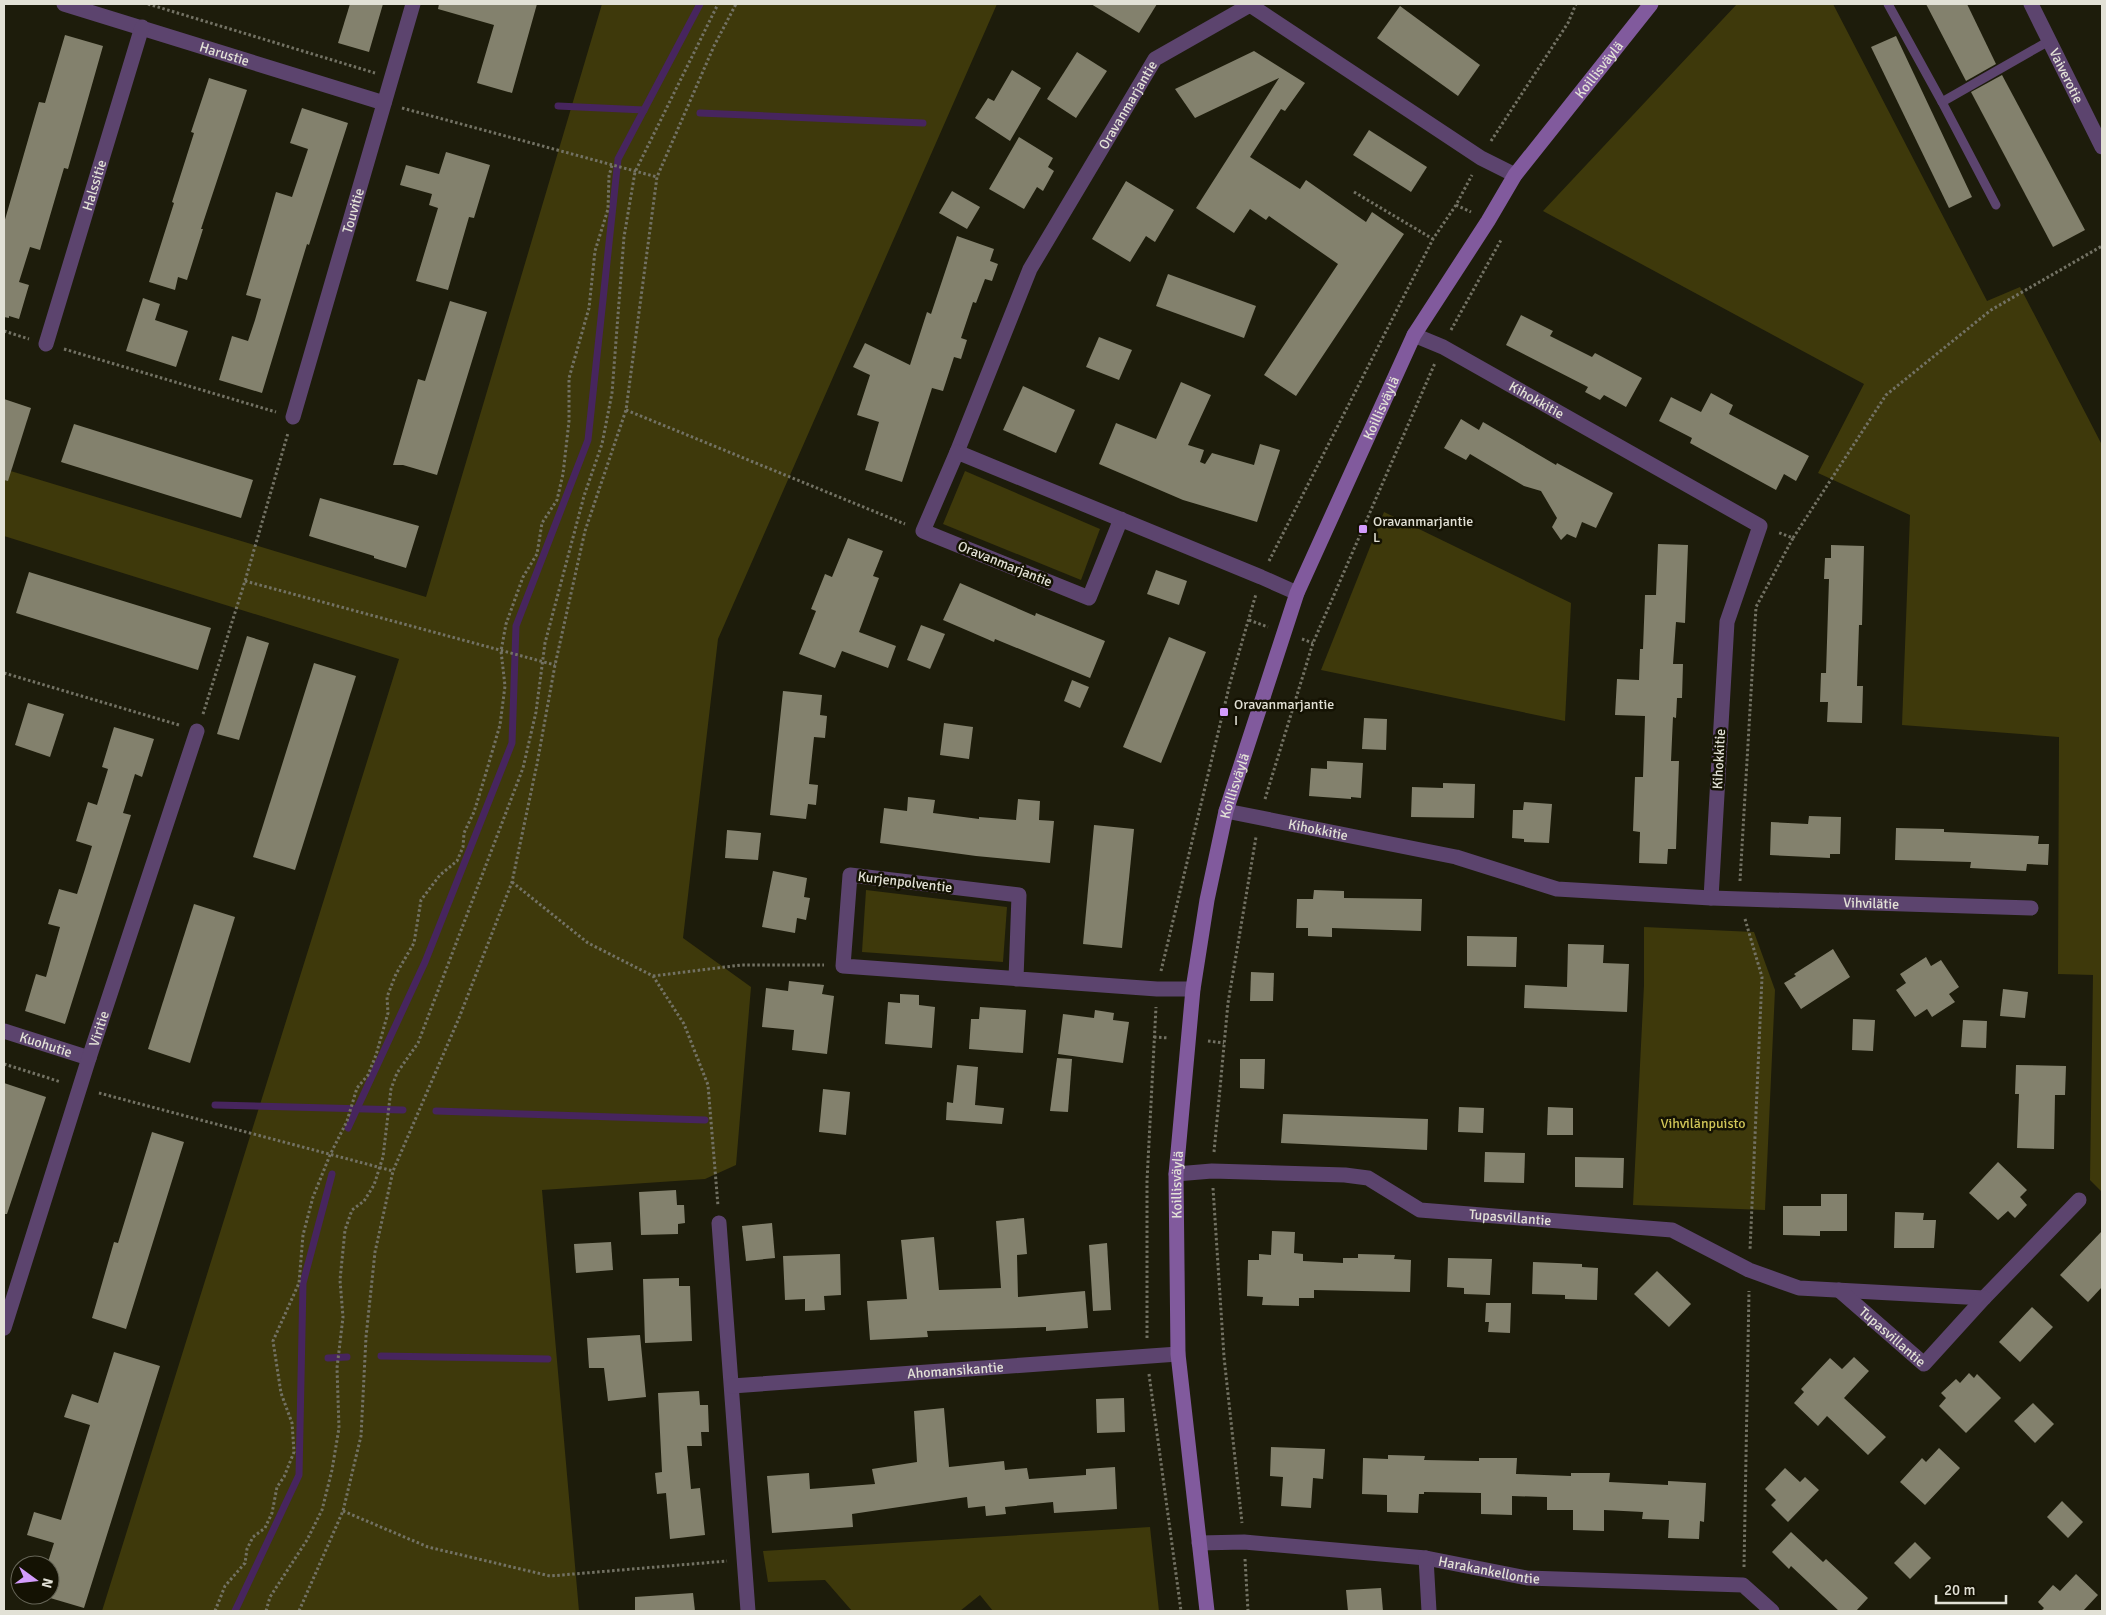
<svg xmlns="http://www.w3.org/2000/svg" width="2106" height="1615" font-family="Signika,sans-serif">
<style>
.green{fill:#3e390b}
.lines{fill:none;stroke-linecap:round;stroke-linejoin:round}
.stream{stroke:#47255e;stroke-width:7}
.building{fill:#83816d}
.path{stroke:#737264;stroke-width:3;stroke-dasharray:2.5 2.5;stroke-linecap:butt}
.lane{stroke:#5c446e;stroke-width:9}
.street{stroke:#5c446e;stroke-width:15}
.secondary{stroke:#815a9d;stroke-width:15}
.poi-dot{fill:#d39cfc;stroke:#141203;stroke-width:2}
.labels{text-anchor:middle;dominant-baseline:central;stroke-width:5;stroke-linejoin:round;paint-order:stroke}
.street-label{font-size:14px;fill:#e2e1d6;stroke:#141203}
.poi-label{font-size:14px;fill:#e2e1d6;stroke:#141203;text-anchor:start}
.park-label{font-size:14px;fill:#d0c557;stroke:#141203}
</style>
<rect width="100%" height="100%" fill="#1d1c0b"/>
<!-- green -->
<g class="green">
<polygon points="602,4 997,4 718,639 683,938 751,987 736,1165 705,1179 542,1190 579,1611 102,1611 399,659 4,536 4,469 426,597"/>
<polygon points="1737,4 1833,4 1987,301 2020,287 2102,445 2102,1192 2090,1180 2093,975 2058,974 2059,737 1902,725 1910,515 1818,473 1864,384 1543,211"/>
<polygon points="965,471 1100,529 1081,580 943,524"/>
<polygon points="1384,512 1571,603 1565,721 1321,670"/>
<polygon points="866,890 1007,907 1003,962 862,952"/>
<polygon points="1644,927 1754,932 1775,990 1765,1210 1633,1205 1644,985"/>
<polygon points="1150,1527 1159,1611 993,1611 980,1595 960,1611 852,1611 825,1580 768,1582 763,1551"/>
</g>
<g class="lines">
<!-- stream -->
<g class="stream">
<polyline points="558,106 644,110"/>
<polyline points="700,113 923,123"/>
<polyline points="215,1105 403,1110"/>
<polyline points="436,1111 705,1120"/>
<polyline points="348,1128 425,962 512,743 516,626 588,440 618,159 700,4"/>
<polyline points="381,1356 548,1359"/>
<polyline points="328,1358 347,1357"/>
<polyline points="235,1611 299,1475 303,1283 332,1174"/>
</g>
</g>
<!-- building -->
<g class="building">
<polygon points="350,4 383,4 369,52 338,43"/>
<polygon points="439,4 537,4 512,93 477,83 494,25 438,9"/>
<polygon points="1091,4 1157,4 1139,33"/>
<polygon points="1926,4 1967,4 1996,64 1966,81"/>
<polygon points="1400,6 1480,65 1458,96 1377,38"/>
<polygon points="65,35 103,46 68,169 64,168 40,250 30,247 19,282 29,285 19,319 9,316 9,318 4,317 4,223 39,102 45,103"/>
<polygon points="1896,36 1972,197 1949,208 1871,47"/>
<polygon points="1254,51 1305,83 1285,111 1281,109 1250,157 1300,189 1306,180 1366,222 1372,212 1404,234 1296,396 1264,375 1338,264 1269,216 1266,220 1250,209 1234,233 1196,208 1279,78 1195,118 1175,89"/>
<polygon points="1077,52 1107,71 1076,118 1047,99"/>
<polygon points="1012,70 1041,88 1010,141 975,118 988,98 994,101"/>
<polygon points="2002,75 2085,230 2053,247 1971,92"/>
<polygon points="209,78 247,90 201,229 203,229 187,280 178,277 175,290 149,282 174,203 172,202 194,133 191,132"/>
<polygon points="302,108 348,123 309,245 307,244 262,393 219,380 232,336 248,341 255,320 261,299 246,295 276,192 292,197 308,149 290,143"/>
<polygon points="1369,130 1427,167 1411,192 1353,155"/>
<polygon points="1019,137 1053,158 1048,167 1054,171 1043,191 1037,187 1024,209 989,189"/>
<polygon points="446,152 490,165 474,218 469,217 448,290 416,281 438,208 429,205 432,194 400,185 406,165 439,174"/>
<polygon points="1126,181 1174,210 1155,242 1146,236 1130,262 1092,239"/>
<polygon points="952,191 980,207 967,229 939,213"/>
<polygon points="957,236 994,249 990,261 998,264 992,281 985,279 976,303 973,302 961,338 967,340 961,359 954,357 943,391 932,388 902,482 865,470 879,422 857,415 870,375 853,367 865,343 910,365 927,312 931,314"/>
<polygon points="1168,274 1256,306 1244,338 1156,306"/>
<polygon points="143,298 160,304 155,320 188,331 176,367 126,351"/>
<polygon points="450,301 487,312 437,475 403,465 393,465 418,379 425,381"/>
<polygon points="1521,315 1553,331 1550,336 1592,357 1595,353 1642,378 1626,407 1604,395 1600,400 1585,392 1588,387 1506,345"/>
<polygon points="1099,337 1132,350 1119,380 1086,367"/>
<polygon points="1181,382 1211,395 1188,445 1204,450 1200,462 1205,464 1212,453 1254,465 1260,444 1280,450 1257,522 1183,500 1099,464 1116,423 1156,439"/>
<polygon points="1023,386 1075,410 1056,453 1003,430"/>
<polygon points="1711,393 1733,405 1729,414 1809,456 1796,481 1784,474 1776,490 1690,443 1692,438 1659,421 1671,397 1701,412"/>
<polygon points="4,399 31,408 8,481 4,480"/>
<polygon points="1461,419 1479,430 1483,422 1556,465 1557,463 1613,493 1596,528 1582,522 1576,538 1567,534 1561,540 1552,527 1557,518 1541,491 1524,486 1470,454 1466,460 1444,448"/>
<polygon points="74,424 253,480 241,518 61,462"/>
<polygon points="320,498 419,526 406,568 374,558 374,556 309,536"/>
<polygon points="848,538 883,551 873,576 879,578 859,632 896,646 888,668 842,651 835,668 799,654 816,611 811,609 825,574 832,577"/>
<polygon points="1658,544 1688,545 1685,623 1676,622 1673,664 1683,664 1682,698 1677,698 1676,718 1673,717 1671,761 1679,761 1676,849 1668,849 1667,864 1639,863 1640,832 1633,831 1635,777 1643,777 1645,716 1615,715 1617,679 1639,680 1640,649 1643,649 1645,595 1656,595"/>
<polygon points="1831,545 1864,546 1862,625 1859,625 1857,686 1863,686 1862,723 1827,722 1828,702 1820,702 1821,673 1826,673 1829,579 1824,579 1825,558 1831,558"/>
<polygon points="1156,570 1187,581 1179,605 1147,594"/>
<polygon points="29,572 211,628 198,670 16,613"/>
<polygon points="960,583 1035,616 1036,613 1105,641 1090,678 995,639 994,642 943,620"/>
<polygon points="921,625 945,634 930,669 907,660"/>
<polygon points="247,636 269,643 239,740 217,734"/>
<polygon points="1169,637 1206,652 1161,763 1123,747"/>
<polygon points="314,663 356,676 295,870 253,857"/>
<polygon points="1072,680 1089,687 1080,708 1064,701"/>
<polygon points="783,691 822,695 820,715 827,716 825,738 814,737 809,784 818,785 816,805 808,804 806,819 770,815"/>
<polygon points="28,703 64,714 50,757 15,745"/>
<polygon points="1364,718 1387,719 1386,750 1362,749"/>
<polygon points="944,723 973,727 969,759 940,755"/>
<polygon points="114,727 154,739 142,777 135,774 123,813 131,815 65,1024 25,1011 36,974 46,977 60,927 48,924 59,889 77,894 85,869 92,846 76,841 88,802 97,805 108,769 102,767"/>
<polygon points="1327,761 1363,763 1361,798 1351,797 1351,799 1309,796 1311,768 1327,769"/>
<polygon points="1443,783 1475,784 1474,818 1411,817 1412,787 1443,788"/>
<polygon points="908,797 935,800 933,813 979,819 979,817 1016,820 1018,799 1040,801 1039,820 1054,821 1050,863 976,856 880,843 884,808 907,811"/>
<polygon points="1524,802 1552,804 1549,843 1524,842 1524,839 1512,838 1513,810 1523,810"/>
<polygon points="1809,816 1841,817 1840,854 1830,854 1830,858 1770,855 1771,822 1808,824"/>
<polygon points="1094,825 1134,829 1122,948 1083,944"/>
<polygon points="1896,828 1944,829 1944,832 2039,836 2038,844 2049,844 2048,865 2027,864 2026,871 1970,868 1971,862 1895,860"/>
<polygon points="727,830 761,833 758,860 725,858"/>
<polygon points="773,871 807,878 804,897 810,898 806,920 797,918 795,933 762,927"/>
<polygon points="1314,890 1344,891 1344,898 1422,899 1421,931 1332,928 1332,937 1308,936 1308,928 1296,928 1297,899 1313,899"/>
<polygon points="194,904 235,917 190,1063 148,1049"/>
<polygon points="1467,936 1517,937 1516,967 1467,966"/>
<polygon points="1568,944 1604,945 1603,963 1629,964 1627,1012 1524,1008 1525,985 1567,987"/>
<polygon points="1833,949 1850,977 1801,1009 1784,983 1796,976 1794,974"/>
<polygon points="1926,957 1931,966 1941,960 1959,987 1949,994 1955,1002 1932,1017 1927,1009 1915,1017 1896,990 1906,983 1900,974"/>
<polygon points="1251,972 1274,973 1273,1001 1250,1001"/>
<polygon points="789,981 824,985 822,994 834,996 827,1054 792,1050 794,1030 762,1027 766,988 788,991"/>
<polygon points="2003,989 2028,992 2025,1018 2000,1016"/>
<polygon points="900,994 919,995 919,1005 935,1007 932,1048 885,1044 888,1002 900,1003"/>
<polygon points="980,1007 1026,1010 1023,1053 969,1049 971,1019 979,1019"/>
<polygon points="1095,1010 1114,1013 1113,1020 1129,1022 1123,1063 1058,1054 1063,1014 1094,1018"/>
<polygon points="1853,1019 1875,1020 1873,1051 1852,1050"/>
<polygon points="1963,1020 1987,1021 1986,1048 1961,1047"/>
<polygon points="1057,1058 1072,1059 1068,1112 1050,1111"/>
<polygon points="1240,1059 1265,1059 1264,1089 1240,1088"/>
<polygon points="957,1065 978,1067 975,1105 1004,1108 1002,1124 946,1120 947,1102 953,1103"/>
<polygon points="2016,1065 2066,1066 2065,1095 2055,1095 2054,1149 2017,1148 2019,1094 2015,1094"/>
<polygon points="4,1083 46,1097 7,1214 4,1214"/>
<polygon points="823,1089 850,1092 846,1135 819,1132"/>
<polygon points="1459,1107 1484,1108 1483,1133 1458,1132"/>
<polygon points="1548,1107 1573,1108 1573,1135 1547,1135"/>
<polygon points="1283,1114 1428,1119 1427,1150 1281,1143"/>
<polygon points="152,1132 184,1142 126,1329 92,1318 114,1242 118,1243"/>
<polygon points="1485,1152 1525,1153 1524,1183 1484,1182"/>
<polygon points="1575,1157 1624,1158 1623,1188 1575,1187"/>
<polygon points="1998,1162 2027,1190 2020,1197 2027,1205 2015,1218 2008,1211 1998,1220 1969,1193"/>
<polygon points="676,1190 677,1205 684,1205 685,1223 678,1224 678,1234 641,1235 639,1192"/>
<polygon points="1821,1194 1847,1194 1847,1231 1820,1231 1820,1236 1783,1235 1783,1206 1821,1206"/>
<polygon points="1895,1212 1924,1213 1923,1220 1936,1220 1934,1248 1894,1248"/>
<polygon points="1024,1218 1027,1254 1017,1255 1018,1297 1085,1291 1088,1328 1046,1331 1046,1327 927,1331 928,1337 870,1340 867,1301 907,1299 901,1240 934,1237 939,1290 1001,1288 996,1221"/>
<polygon points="772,1223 775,1258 746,1261 742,1226"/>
<polygon points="1272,1231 1295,1232 1294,1253 1303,1254 1303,1261 1343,1263 1343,1258 1358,1258 1358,1254 1395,1255 1394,1259 1411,1260 1410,1292 1314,1290 1314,1298 1299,1298 1299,1306 1262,1305 1263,1297 1247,1296 1248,1260 1259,1260 1259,1254 1271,1255"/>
<polygon points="2102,1231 2102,1287 2088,1302 2060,1275"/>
<polygon points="611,1242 613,1270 576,1273 574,1244"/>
<polygon points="1107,1243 1111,1310 1093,1311 1089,1245"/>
<polygon points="840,1254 841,1295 824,1296 825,1310 805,1311 805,1299 785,1300 783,1256"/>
<polygon points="1448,1258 1492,1259 1490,1295 1464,1294 1464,1288 1447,1287"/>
<polygon points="1533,1262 1582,1264 1582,1267 1598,1268 1597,1300 1565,1299 1565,1295 1532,1294"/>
<polygon points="1657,1271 1691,1304 1669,1327 1634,1294"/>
<polygon points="679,1278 679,1286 690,1286 692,1341 645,1343 643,1279"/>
<polygon points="1486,1303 1511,1303 1510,1333 1488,1332 1489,1322 1485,1322"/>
<polygon points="2032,1307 2053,1327 2020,1362 1999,1342"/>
<polygon points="640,1335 646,1397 608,1401 604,1368 589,1368 587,1338"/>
<polygon points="114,1352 160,1366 84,1608 40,1595 50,1595 50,1565 47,1565 54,1543 27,1535 34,1512 61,1520 90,1425 64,1417 72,1394 98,1403"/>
<polygon points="1854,1357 1869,1371 1844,1398 1886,1437 1868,1455 1827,1416 1818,1426 1794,1403 1804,1392 1801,1389 1830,1358 1842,1369"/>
<polygon points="1969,1373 1974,1378 1977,1374 2001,1398 1966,1433 1939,1406 1946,1398 1941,1393 1956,1379 1960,1383"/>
<polygon points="699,1391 700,1405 708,1405 709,1432 701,1432 702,1446 687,1446 691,1489 700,1488 705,1535 670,1539 666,1493 657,1494 655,1473 662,1472 658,1393"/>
<polygon points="1124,1398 1125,1432 1097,1433 1096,1399"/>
<polygon points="2033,1403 2054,1424 2035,1443 2014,1421"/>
<polygon points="944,1408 949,1467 1004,1461 1005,1470 1027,1468 1029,1479 1086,1475 1086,1469 1115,1467 1117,1509 1054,1513 1053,1502 1005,1507 1006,1514 986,1516 985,1506 968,1508 967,1497 852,1514 853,1527 772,1533 767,1476 809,1473 810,1489 875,1484 872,1469 917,1462 914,1411"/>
<polygon points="1271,1447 1325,1449 1323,1479 1313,1478 1311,1508 1281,1506 1283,1477 1270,1476"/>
<polygon points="1939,1448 1960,1468 1925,1505 1900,1482 1922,1458 1926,1462"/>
<polygon points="1388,1455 1425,1456 1424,1460 1479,1461 1479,1458 1517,1458 1516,1474 1571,1476 1571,1473 1610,1473 1609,1482 1668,1485 1668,1481 1706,1483 1704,1522 1700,1521 1699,1539 1668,1538 1669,1520 1642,1519 1643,1512 1604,1510 1604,1531 1573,1530 1573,1510 1547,1510 1547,1497 1512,1496 1512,1515 1481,1514 1481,1493 1424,1492 1424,1494 1419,1494 1418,1513 1387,1512 1387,1495 1362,1494 1363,1458 1388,1459"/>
<polygon points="1785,1468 1800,1482 1805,1477 1819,1490 1788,1522 1771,1505 1776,1500 1765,1489"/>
<polygon points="2062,1501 2083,1522 2068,1538 2047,1517"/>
<polygon points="1791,1532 1823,1562 1826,1559 1868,1598 1856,1611 1839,1611 1791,1566 1789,1569 1772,1552"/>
<polygon points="1915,1542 1931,1558 1910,1579 1894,1563"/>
<polygon points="2076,1574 2098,1595 2083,1611 2041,1611 2044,1608 2038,1602 2053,1585 2060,1591"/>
<polygon points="1381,1588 1383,1611 1348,1611 1346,1590"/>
<polygon points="693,1593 695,1611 635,1611 635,1597"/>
</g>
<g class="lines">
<!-- path -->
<g class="path">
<polyline points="148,4 375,73"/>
<polyline points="402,108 657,177"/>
<polyline points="1491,141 1568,23 1576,4"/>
<polyline points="1354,192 1433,239"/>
<polyline points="1456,205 1471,212"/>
<polyline points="1451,330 1501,240"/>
<polyline points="4,331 29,339"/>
<polyline points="64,349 276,412"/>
<polyline points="626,410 905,524"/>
<polyline points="1793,538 1886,395 1991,310 2102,246"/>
<polyline points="1269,561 1433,239 1456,205 1472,175"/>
<polyline points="245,581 555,665"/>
<polyline points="1249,620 1268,627"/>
<polyline points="1302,639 1313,643"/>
<polyline points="4,673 179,725"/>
<polyline points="203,714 245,581 288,433"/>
<polyline points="1265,799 1313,643 1435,363"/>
<polyline points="1740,881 1756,607 1793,538 1777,532"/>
<polyline points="512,882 588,943 653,976 684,1024 708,1085 718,1206"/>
<polyline points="1745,919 1762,977 1750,1250"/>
<polyline points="1161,971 1230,683 1256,594"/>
<polyline points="653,976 741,965 824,965"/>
<polyline points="1154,1037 1169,1038"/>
<polyline points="1208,1041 1224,1043"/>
<polyline points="4,1064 61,1082"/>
<polyline points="99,1093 393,1171"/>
<polyline points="1214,1152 1228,1003 1256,837"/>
<polyline points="1213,1188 1224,1357 1242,1523"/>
<polyline points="1147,1338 1147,1181 1156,1007"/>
<polyline points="1149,1374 1181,1611"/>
<polyline points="343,1511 428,1547 550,1576 727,1561"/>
<polyline points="1245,1559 1248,1611"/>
<polyline points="1744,1567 1749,1291"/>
<polyline points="215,1611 225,1586 245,1563 247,1549 253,1537 265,1528 272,1513 277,1487 284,1477 294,1452 292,1423 281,1393 273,1341 299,1283 303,1235 313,1197 330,1155 347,1121 357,1088 368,1075 376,1055 388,1013 387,997 396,974 414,943 421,900 440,875 457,861 463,847 464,833 474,812 483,783 500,725 505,686 501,651 506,624 523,577 537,554 542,523 557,500 563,474 569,421 569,378 589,308 595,251 608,209 609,176 612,165"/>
<polyline points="266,1611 270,1597 307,1540 322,1510 332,1470 339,1428 337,1368 343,1317 340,1280 345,1230 352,1210 364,1201 374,1185 383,1157 391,1089 397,1073 418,1043 523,768 536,712 545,643 584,496 602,444 612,393 624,237 635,172 718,4"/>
<polyline points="299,1611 343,1511 361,1436 366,1337 375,1252 393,1171 459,1018 512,882 537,764 555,665 585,531 626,410 657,177 714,46 736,4"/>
</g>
<!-- lane -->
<g class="lane">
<polyline points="1888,4 1942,102"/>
<polyline points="1996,205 1942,102 2049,41"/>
</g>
<!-- street -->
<g class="street">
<path id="s1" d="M64 4 384 103"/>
<path id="s2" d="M2031 4 2102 147"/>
<path id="s3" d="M1414 335 1443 347 1760 526 1727 622 1711 898"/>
<path id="s4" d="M46 344 142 27"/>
<path id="s5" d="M293 417 413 4"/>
<path id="s6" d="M957 452 1030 269 1155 59 1250 5 1481 158 1515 175"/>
<polyline points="1121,519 1089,598 923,531 957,452 1261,577 1297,593"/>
<path id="s7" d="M1226 811 1456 857 1557 889 1711 898 2031 908"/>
<polyline points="1016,979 1019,895 850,875 843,966 1157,989 1193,989"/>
<path id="s8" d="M4 1031 89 1058"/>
<path id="s9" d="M1176 1174 1212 1171 1345 1175 1368 1178 1420 1210 1672 1230 1749 1270 1799 1288 1984 1298 2079 1200"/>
<polyline points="719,1223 748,1611"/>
<path id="s10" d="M1839 1290 1924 1364 1984 1298"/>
<path id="s11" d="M4 1328 89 1058 197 731"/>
<path id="s12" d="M732 1386 1178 1354"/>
<path id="s13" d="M1199 1543 1244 1542 1426 1558 1527 1578 1743 1585 1772 1611"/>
<polyline points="1426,1558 1429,1611"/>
</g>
<!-- secondary -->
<path class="secondary" id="s14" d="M1207 1611 1178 1354 1176 1174 1193 989 1207 900 1226 811 1297 593 1414 335 1488 221 1515 175 1651 4"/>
</g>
<!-- markers -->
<g class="poi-dot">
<rect x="1358" y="524" width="10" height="10" rx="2.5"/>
<rect x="1219" y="707" width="10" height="10" rx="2.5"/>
</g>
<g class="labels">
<!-- street labels -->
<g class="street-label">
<text stroke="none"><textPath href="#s1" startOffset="168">Harustie</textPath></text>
<text stroke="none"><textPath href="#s14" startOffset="1642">Koillisväylä</textPath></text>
<text stroke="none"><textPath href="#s2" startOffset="80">Vaiverotie</textPath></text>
<text stroke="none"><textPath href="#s6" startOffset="388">Oravanmarjantie</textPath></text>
<text stroke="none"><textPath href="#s4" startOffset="166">Halssitie</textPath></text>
<text stroke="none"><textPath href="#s5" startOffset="215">Touvitie</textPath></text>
<text stroke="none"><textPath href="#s3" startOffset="139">Kihokkitie</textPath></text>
<text stroke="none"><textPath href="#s14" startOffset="1238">Koillisväylä</textPath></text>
<text transform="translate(1005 564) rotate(22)">Oravanmarjantie</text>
<text transform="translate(1719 759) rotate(-87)">Kihokkitie</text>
<text stroke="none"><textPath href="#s14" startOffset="832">Koillisväylä</textPath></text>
<text stroke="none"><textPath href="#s7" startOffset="94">Kihokkitie</textPath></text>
<text transform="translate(905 882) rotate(7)">Kurjenpolventie</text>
<text stroke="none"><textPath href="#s7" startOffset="655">Vihvilätie</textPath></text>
<text stroke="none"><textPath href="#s11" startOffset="314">Viritie</textPath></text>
<text stroke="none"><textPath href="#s8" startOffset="44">Kuohutie</textPath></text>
<text stroke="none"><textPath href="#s14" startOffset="428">Koillisväylä</textPath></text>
<text stroke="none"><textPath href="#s9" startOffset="344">Tupasvillantie</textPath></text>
<text stroke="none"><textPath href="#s10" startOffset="71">Tupasvillantie</textPath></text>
<text stroke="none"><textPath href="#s12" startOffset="224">Ahomansikantie</textPath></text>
<text stroke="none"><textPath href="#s13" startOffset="292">Harakankellontie</textPath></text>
</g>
<!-- poi labels -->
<g class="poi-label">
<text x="1373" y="521">Oravanmarjantie<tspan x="1373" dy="16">L</tspan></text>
<text x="1234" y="704">Oravanmarjantie<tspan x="1234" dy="16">I</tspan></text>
</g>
<!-- park labels -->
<g class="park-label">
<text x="1703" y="1123">Vihvilänpuisto</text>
</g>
</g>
<!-- border -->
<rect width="2106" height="1615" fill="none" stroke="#e2e1d6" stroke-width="10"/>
<!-- north arrow -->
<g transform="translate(35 1580) rotate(105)"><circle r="24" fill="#141203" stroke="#666557"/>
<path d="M0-4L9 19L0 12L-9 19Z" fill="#d39cfc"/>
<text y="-8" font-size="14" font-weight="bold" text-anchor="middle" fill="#e2e1d6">N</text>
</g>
<!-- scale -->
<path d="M1936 1595v8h70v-8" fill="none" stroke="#e2e1d6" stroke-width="2.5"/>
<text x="1944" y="1595" font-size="15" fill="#e2e1d6" stroke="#141203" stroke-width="4" paint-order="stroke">20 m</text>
</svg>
